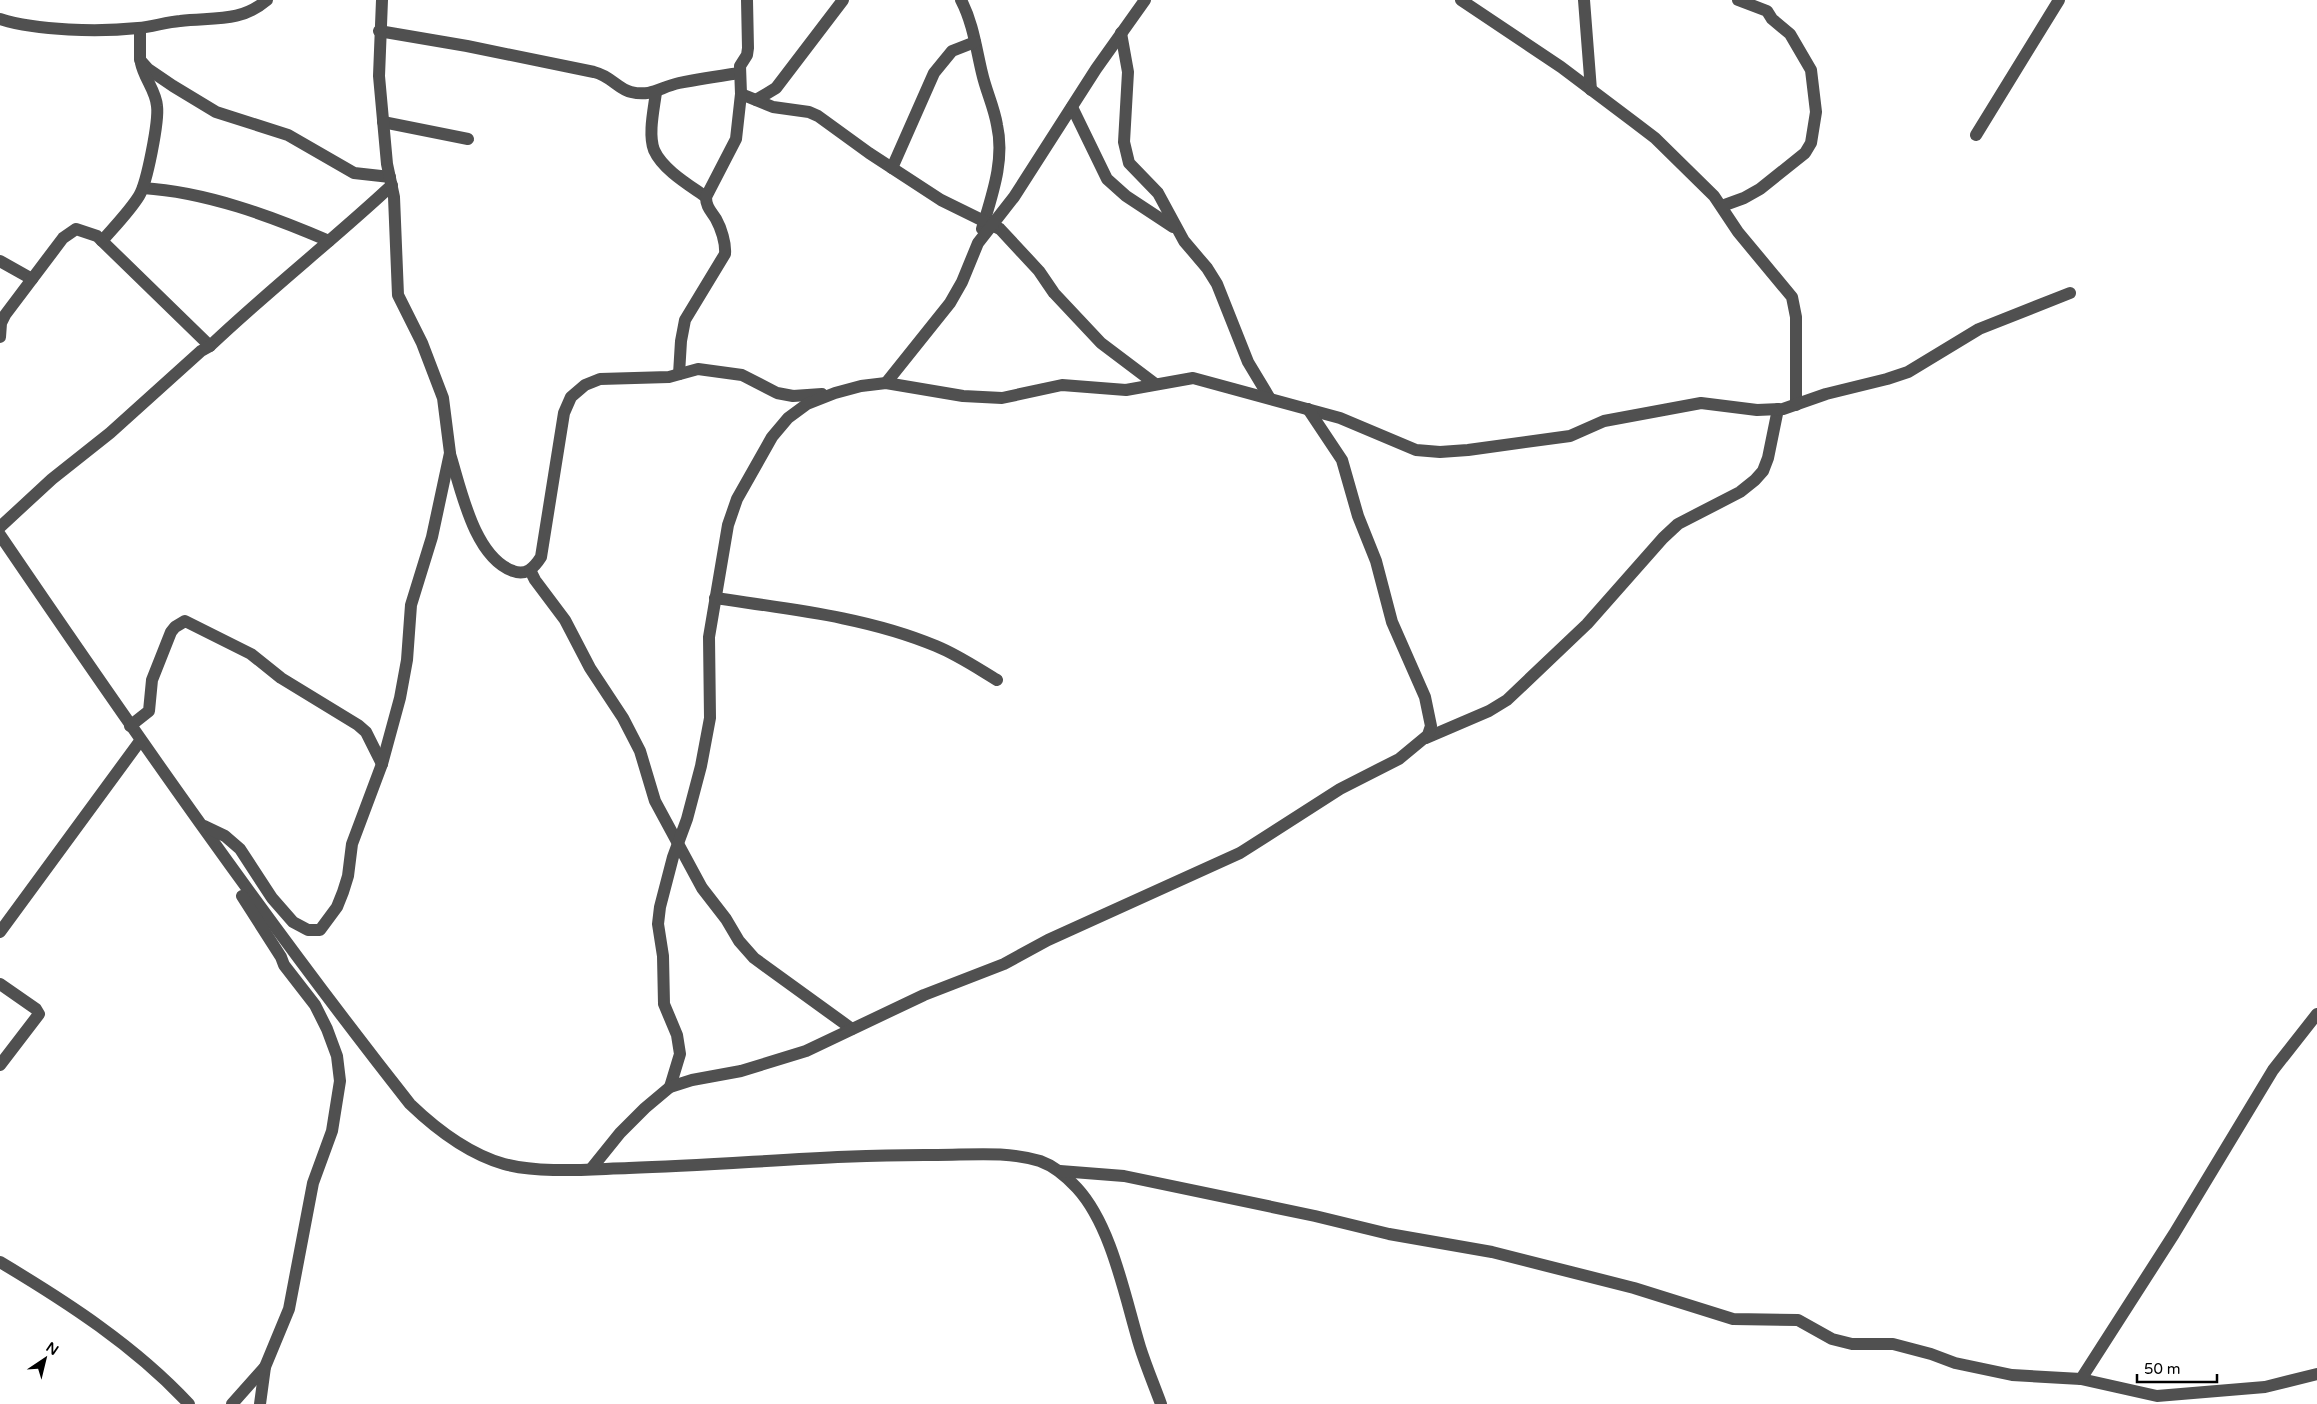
<svg xmlns="http://www.w3.org/2000/svg" width="2317" height="1404" font-family="'Varela Round',sans-serif">
<style>
.lines{fill:none;stroke-linecap:round;stroke-linejoin:round}
.minor{stroke:#505050;stroke-width:12}
</style>
<rect width="100%" height="100%" fill="#fff"/>
<g class="lines">
<!-- minor -->
<g class="minor">
<path d="M961 0C973 23 976 48 982 73 986 91 994 107 997 125 1005 160 992 195 982 229"/>
<polyline points="1461,0 1561,67 1634,122 1655,138 1714,196 1738,232 1792,297 1796,317 1796,405"/>
<polyline points="1584,0 1591,90"/>
<path d="M0 19C37 31 100 32 138 28 152 27 166 22 180 21 213 17 240 23 267 0"/>
<polyline points="140,28 140,60 148,69 173,86 216,112 288,135 354,173 390,177"/>
<path d="M379 31 467 46 594 72C611 76 618 89 631 92 652 97 660 87 679 83 699 79 719 76 740 73"/>
<polyline points="1121,33 1128,72 1124,142 1129,163 1158,193 1184,241 1207,268 1217,284 1248,362 1269,397"/>
<path d="M656 92C654 109 648 134 654 150 663 170 689 185 706 197"/>
<polyline points="741,94 773,107 809,112 818,116 869,153 941,200 1000,229 1039,271 1054,293 1101,343 1154,383"/>
<polyline points="756,100 776,88 843,0"/>
<polyline points="1072,107 1107,179 1126,196 1173,227"/>
<polyline points="383,122 468,139"/>
<polyline points="1976,135 2059,0"/>
<polyline points="892,168 934,73 952,51 975,42"/>
<path d="M143 188C206 192 271 216 329 241"/>
<polyline points="1722,206 1744,198 1760,189 1805,153 1811,143 1816,112 1811,70 1790,34 1772,19 1767,11 1738,0"/>
<path d="M102 241C114 227 129 212 139 196 147 183 159 121 157 106 156 91 144 78 141 63"/>
<polyline points="0,261 32,279"/>
<polyline points="0,337 1,323 5,315 63,238 76,229 97,236 210,346"/>
<path d="M679 374 681 341 685 320 725 254C726 243 721 228 716 219 711 211 706 207 706 197L736 139 741 94 740 66 747 55 748 48 747 0"/>
<polyline points="886,383 950,303 962,282 978,243 1014,197 1096,69 1145,0"/>
<path d="M450 454C461 489 474 557 513 571 526 576 534 568 541 557L564 413 571 397 585 385 600 379 669 377 698 369 742 375 777 393 793 396 822 394"/>
<path d="M0 527 52 479 110 433 201 351 210 346C269 290 333 240 392 185"/>
<path d="M0 535C132 729 265 920 410 1104 436 1129 469 1154 504 1164 541 1174 591 1169 629 1168 732 1165 835 1154 937 1155 970 1155 1008 1151 1040 1161 1054 1166 1067 1177 1077 1188 1112 1226 1125 1298 1140 1347 1146 1366 1154 1385 1161 1404"/>
<polyline points="530,570 535,580 565,620 590,668 623,718 640,751 655,801 702,888 726,919 739,941 754,958 852,1029"/>
<path d="M715 598C789 609 867 617 936 646 958 655 977 668 997 680"/>
<polyline points="130,726 149,711 152,680 171,632 175,627 185,621 251,654 281,678 358,725 366,732 382,764"/>
<polyline points="1426,738 1489,711 1507,700 1587,624 1663,538 1678,524 1740,492 1755,480 1763,471 1768,458 1778,409"/>
<polyline points="204,826 225,836 240,849 272,898 293,922 308,930 320,930 337,907 343,892 348,876 352,844 382,764 400,698 407,660 411,605 432,537 450,453 443,398 422,343 398,295 394,197 387,164 379,76 382,0"/>
<polyline points="242,896 281,957 284,965 315,1005 327,1029 337,1056 340,1081 332,1131 313,1183 289,1309 265,1367 260,1404"/>
<polyline points="0,932 140,741"/>
<polyline points="0,984 36,1009 39,1014 0,1065"/>
<polyline points="670,1087 680,1054 677,1035 664,1004 663,956 658,924 660,907 673,857 687,819 701,766 710,718 709,637 728,525 737,499 772,437 788,418 807,404 835,393 861,386 886,383 963,396 1002,398 1062,385 1126,390 1193,378 1340,418 1416,450 1440,452 1468,450 1570,436 1604,421 1701,403 1757,410 1783,409 1826,394 1887,379 1908,372 1979,329 2070,293"/>
<polyline points="591,1169 620,1133 645,1108 670,1087 692,1080 741,1071 806,1051 924,995 1004,964 1048,940 1240,853 1340,789 1399,759 1428,735 1431,726 1425,697 1392,622 1376,561 1358,516 1342,460 1308,409"/>
<polyline points="1060,1171 1124,1176 1315,1216 1389,1234 1492,1252 1634,1288 1733,1319 1798,1320 1832,1339 1852,1344 1893,1344 1931,1354 1955,1363 2012,1375 2081,1379 2157,1396 2265,1387 2317,1374"/>
<path d="M0 1262C67 1302 135 1346 189 1404"/>
<polyline points="2081,1379 2174,1234 2273,1070 2317,1014"/>
<polyline points="232,1404 265,1367"/>
</g>
</g>
<!-- north arrow -->
<g transform="translate(45 1359) rotate(35)" stroke="#ffffff" stroke-width="4" paint-order="stroke">
<path d="M0-4L9 19L0 12L-9 19Z" fill="#000000"/>
<text y="-8" font-size="14" font-weight="bold" text-anchor="middle" fill="#000000">N</text>
</g>
<!-- scale -->
<path d="M2137 1374v8h80v-8" fill="none" stroke="#000000" stroke-width="2.5"/>
<text x="2144" y="1374" font-size="15" fill="#000000" stroke="#ffffff" stroke-width="4" paint-order="stroke">50 m</text>
</svg>
